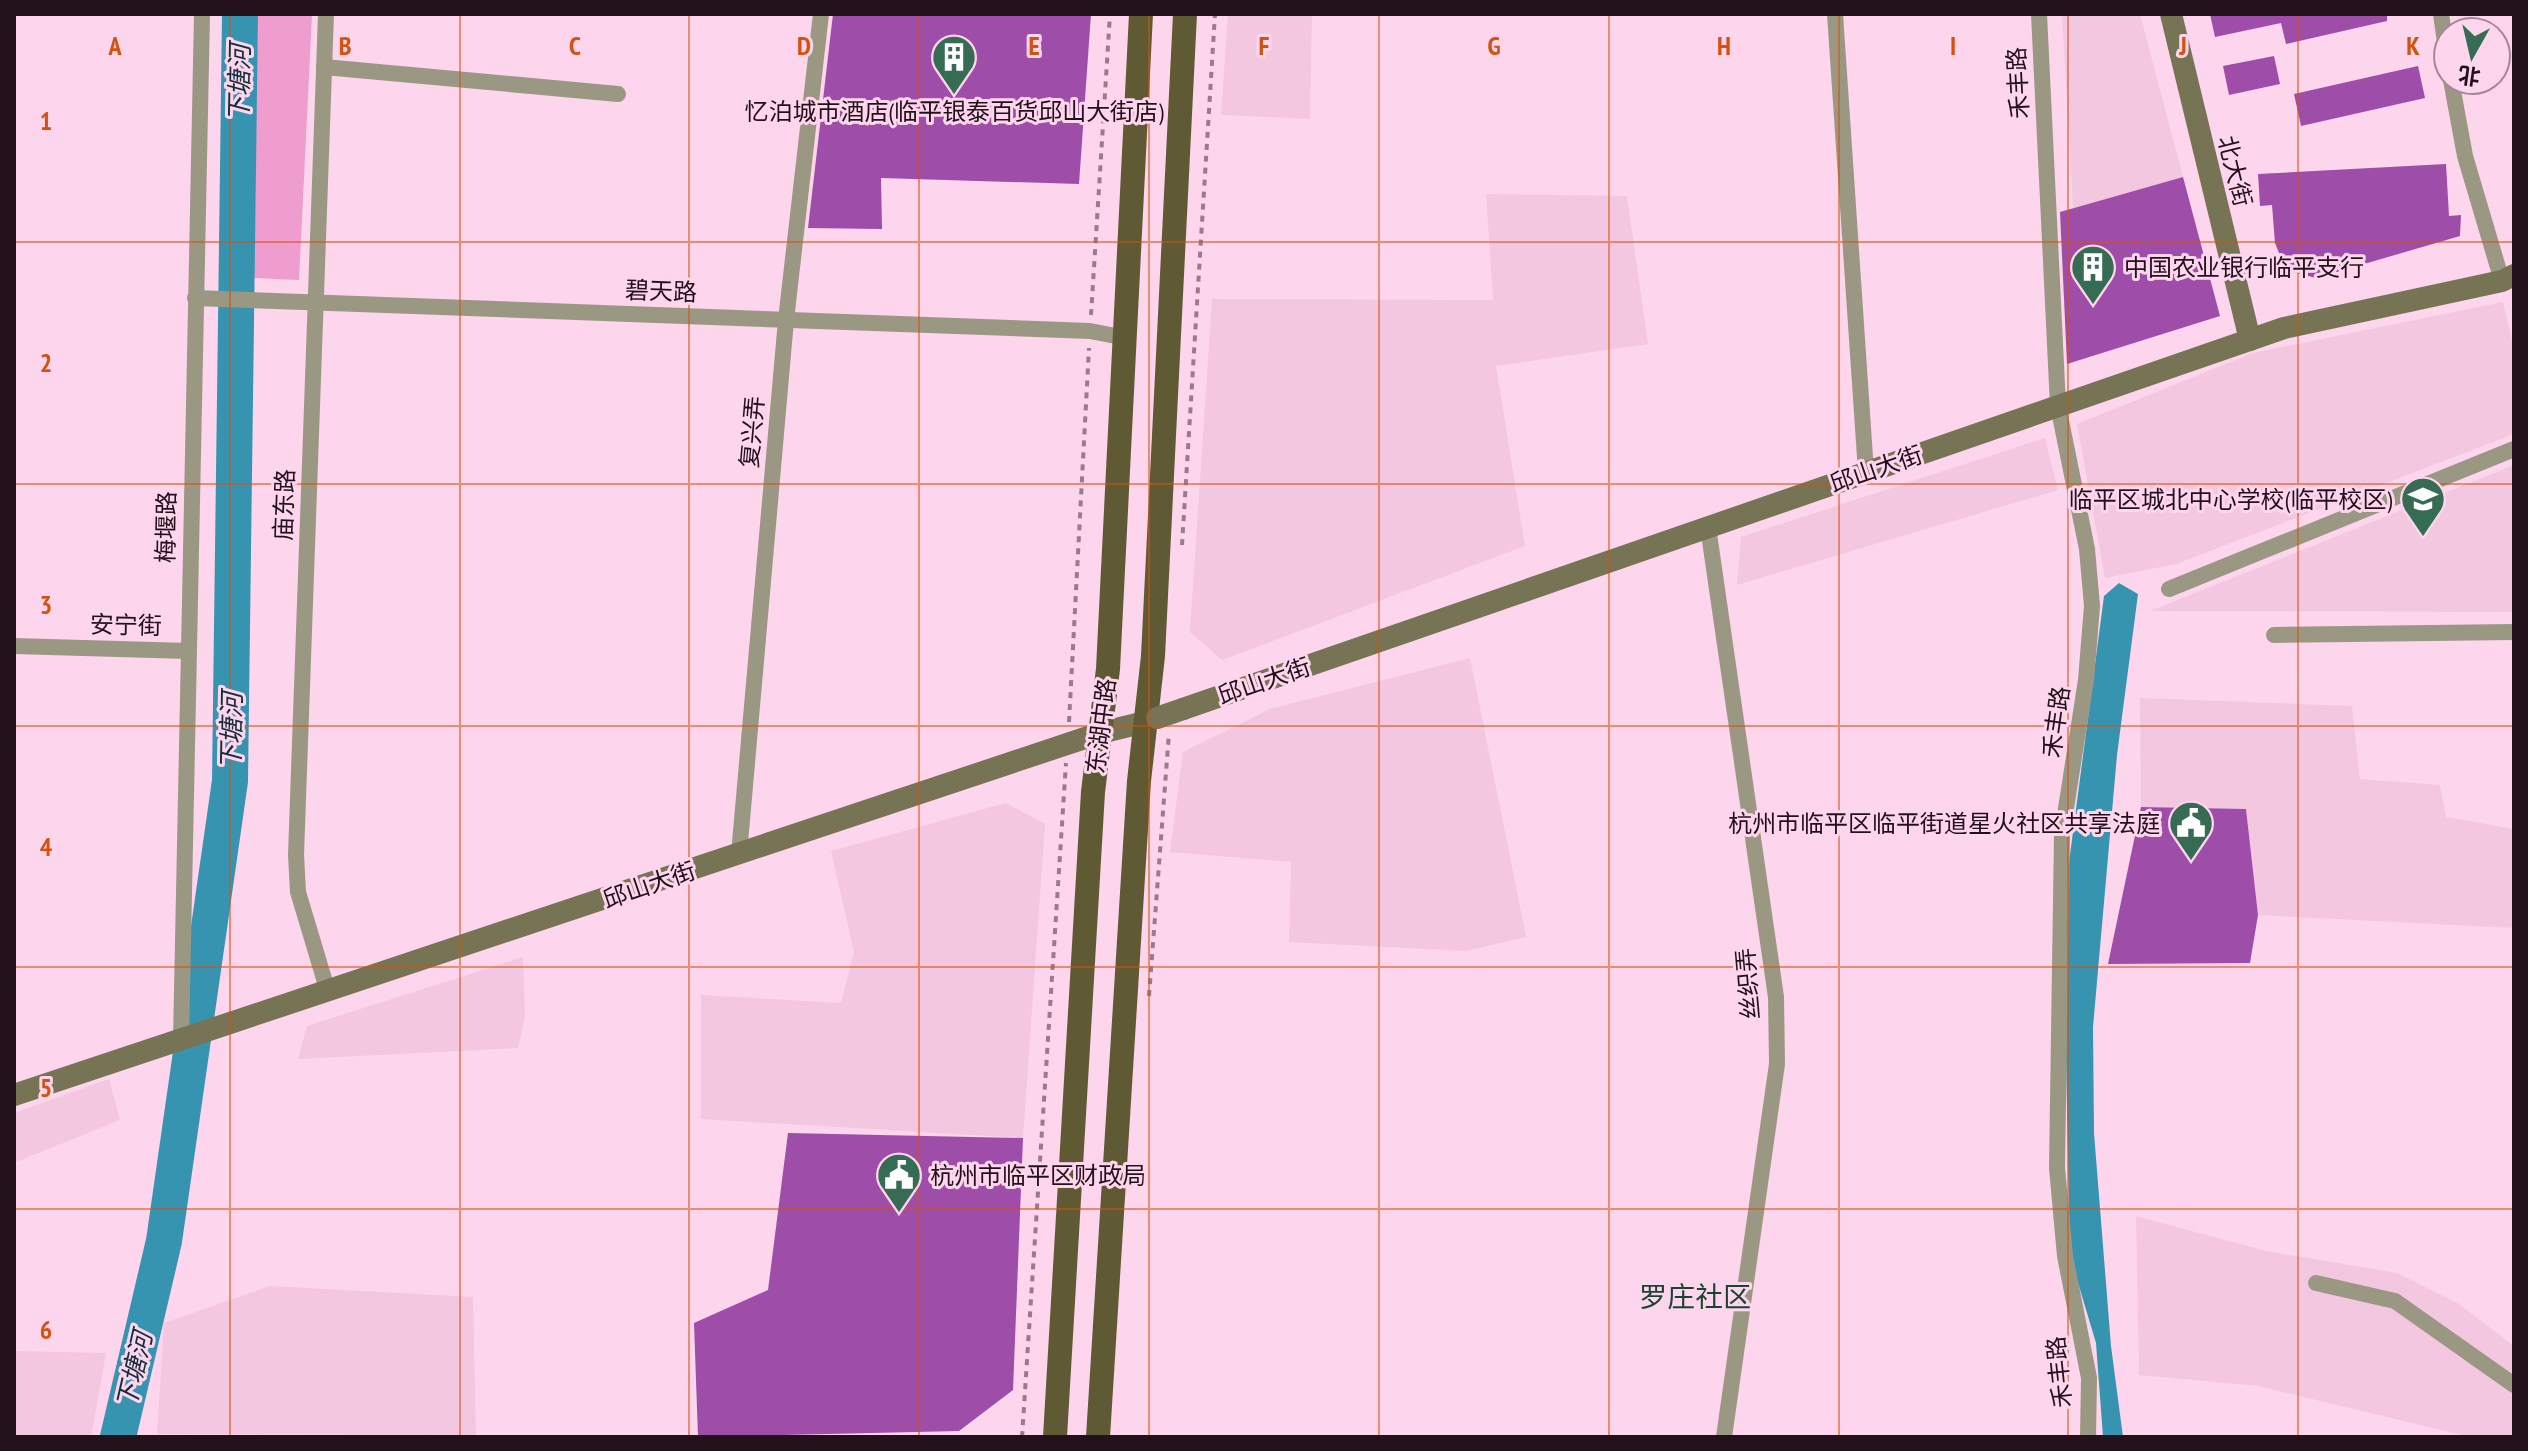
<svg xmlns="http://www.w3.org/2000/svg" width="2528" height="1451" font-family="'PT Sans Narrow','Noto Sans SC',sans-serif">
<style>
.built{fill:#f4c7e1}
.green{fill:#ef9dcf}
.water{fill:#3794b1}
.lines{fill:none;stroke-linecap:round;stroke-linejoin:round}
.river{stroke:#3794b1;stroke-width:36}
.building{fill:#9e4da9}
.path{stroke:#997b8c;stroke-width:4;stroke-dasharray:6 6;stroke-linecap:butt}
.street{stroke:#9a9883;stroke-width:16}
.secondary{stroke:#777455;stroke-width:22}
.primary{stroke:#5f5a34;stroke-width:24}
.secondary-bridge{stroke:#777455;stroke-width:22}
.grid{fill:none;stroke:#d4520e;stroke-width:2;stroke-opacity:0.55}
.labels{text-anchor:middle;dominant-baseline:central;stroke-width:6;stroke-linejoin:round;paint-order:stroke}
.street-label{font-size:24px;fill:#22111b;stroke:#fdd5ec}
.poi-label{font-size:24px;fill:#22111b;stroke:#fdd5ec;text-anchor:start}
.water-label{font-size:26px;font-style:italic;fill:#132f39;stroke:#fdd5ec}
.quarter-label{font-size:28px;fill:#184531;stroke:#fdd5ec}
.grid-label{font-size:26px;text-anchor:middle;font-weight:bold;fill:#d4520e;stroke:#fdd5ec;stroke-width:6;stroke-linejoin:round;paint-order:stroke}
</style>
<rect width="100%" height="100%" fill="#fdd5ec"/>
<!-- built -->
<g class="built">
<polygon points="1228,14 1312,14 1310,119 1221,115"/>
<polygon points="2062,14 2140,14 2183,177 2073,208"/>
<polygon points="1486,194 1627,196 1648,344 1496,366 1525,546 1222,660 1190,632 1212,299 1493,300"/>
<polygon points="2503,302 2514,349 2514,434 2176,564 2105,578 2077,424 2253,353"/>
<polygon points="2045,438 2058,490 1737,585 1741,537"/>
<polygon points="2514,465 2514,612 2150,611"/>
<polygon points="1470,658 1526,937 1465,951 1289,942 1291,862 1170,852 1183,752 1270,709"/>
<polygon points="2140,698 2352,706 2360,779 2440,785 2446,817 2514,829 2514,928 2258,915 2246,809 2141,807"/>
<polygon points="1006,803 1045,824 1023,1138 701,1119 701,995 841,1003 854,952 831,851"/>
<polygon points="523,957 525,1017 518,1048 298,1059 307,1026"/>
<polygon points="109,1079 120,1120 14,1163 14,1113"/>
<polygon points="2136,1216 2266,1251 2397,1273 2459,1304 2514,1346 2514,1437 2470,1437 2258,1386 2139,1375"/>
<polygon points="270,1286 473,1297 476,1435 157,1434 164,1323"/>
<polygon points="14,1351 106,1353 91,1437 14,1437"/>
</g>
<!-- green -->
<polygon class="green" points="258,14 312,14 299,280 252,278"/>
<!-- water -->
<polygon class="water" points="2119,583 2138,594 2117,755 2093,1027 2094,1133 2111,1346 2123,1437 2103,1437 2096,1343 2070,1256 2063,908 2104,596"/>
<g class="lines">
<!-- river -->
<polyline class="river" points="118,1437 164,1241 230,781 240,14"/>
</g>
<!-- building -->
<g class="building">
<polygon points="833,14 1091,14 1079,184 881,178 882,229 808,228"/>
<polygon points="2210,14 2387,14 2387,21 2286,44 2281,23 2215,37"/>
<polygon points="2274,56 2280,84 2229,95 2223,66"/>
<polygon points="2418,66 2425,98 2301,126 2294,94"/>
<polygon points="2446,164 2449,216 2461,215 2460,236 2316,278 2286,270 2275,243 2272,205 2260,206 2258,174"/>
<polygon points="2183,177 2220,316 2067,364 2060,212"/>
<polygon points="2141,807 2246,809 2258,915 2250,963 2108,964"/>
<polygon points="788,1133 1023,1138 1013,1390 959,1431 698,1437 694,1323 768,1290"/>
</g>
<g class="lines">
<!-- path -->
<g class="path">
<polyline points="1091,315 1110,14"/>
<polyline points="1182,545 1215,14"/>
<polyline points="1069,722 1089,348"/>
<polyline points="1149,996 1169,733"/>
<polyline points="1022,1437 1066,763"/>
</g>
<!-- street -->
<g class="street">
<polyline points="326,14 296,855 298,892 328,992"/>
<polyline points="1835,14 1866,472"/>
<polyline points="2039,14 2058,406 2087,549 2092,606 2086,680 2062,834 2057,1168 2065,1256 2089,1378 2088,1437"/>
<polyline points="2441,14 2448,63"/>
<polyline points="324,67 618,94"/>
<polyline points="2451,80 2465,156 2502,281"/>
<polyline points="195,298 1090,331 1126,338"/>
<polyline points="1708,527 1776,997 1777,1064 1724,1437"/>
<polyline points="2169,589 2514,449"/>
<polyline points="2274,635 2514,632"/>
<polyline points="14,646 188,651"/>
<polyline points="739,854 786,320 821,14"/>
<polyline points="181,1040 202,14"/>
<polyline points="2316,1283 2395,1301 2514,1385"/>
</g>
<!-- secondary -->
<g class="secondary">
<polyline points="2171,14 2250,340"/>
<polyline points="1183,709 2284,328 2502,281 2514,275"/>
<polyline points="14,1095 1100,733 1145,722"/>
</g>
<!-- primary -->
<g class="primary">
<polyline points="1055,1437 1093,792 1108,669 1141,14"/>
<polyline points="1098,1437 1139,781 1153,656 1185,14"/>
</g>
<!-- secondary-bridge -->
<polyline class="secondary-bridge" points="1157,718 1183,709"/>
</g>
<!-- grid -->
<path class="grid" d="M230 14V1437M460 14V1437M689 14V1437M919 14V1437M1149 14V1437M1379 14V1437M1609 14V1437M1839 14V1437M2068 14V1437M2298 14V1437M14 242H2514M14 484H2514M14 726H2514M14 967H2514M14 1209H2514"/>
<!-- icons -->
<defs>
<g id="building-pin" transform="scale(2.3)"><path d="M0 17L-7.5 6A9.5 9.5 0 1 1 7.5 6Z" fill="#356c53" stroke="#fdd5ec"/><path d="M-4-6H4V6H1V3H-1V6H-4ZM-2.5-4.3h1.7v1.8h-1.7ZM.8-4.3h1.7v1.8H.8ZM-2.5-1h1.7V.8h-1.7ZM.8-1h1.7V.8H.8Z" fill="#fff"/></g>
<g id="school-pin" transform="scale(2.3)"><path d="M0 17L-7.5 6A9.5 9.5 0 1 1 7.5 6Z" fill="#356c53" stroke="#fdd5ec"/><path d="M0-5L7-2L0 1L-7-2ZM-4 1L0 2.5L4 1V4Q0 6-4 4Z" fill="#fff"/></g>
<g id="civic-pin" transform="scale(2.3)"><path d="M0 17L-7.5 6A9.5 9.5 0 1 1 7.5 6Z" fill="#356c53" stroke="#fdd5ec"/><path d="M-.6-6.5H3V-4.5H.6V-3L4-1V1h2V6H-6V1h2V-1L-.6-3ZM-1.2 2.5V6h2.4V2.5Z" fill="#fff"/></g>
</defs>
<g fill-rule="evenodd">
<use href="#building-pin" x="954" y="57"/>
<use href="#building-pin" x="2093" y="267"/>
<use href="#school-pin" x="2423" y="499"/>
<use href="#civic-pin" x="2191" y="823"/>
<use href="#civic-pin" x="899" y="1175"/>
</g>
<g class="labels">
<!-- street labels -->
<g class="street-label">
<text transform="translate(2018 83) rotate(-93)">禾丰路</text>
<text transform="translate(2235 171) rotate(76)">北大街</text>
<text transform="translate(661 291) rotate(2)">碧天路</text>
<text transform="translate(752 432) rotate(-85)">复兴弄</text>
<text transform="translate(1876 469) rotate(-19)">邱山大街</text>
<text transform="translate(284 505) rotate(-88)">庙东路</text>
<text transform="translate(166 527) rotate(-89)">梅堰路</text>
<text transform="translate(126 625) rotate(1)">安宁街</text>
<text transform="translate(1264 681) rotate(-19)">邱山大街</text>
<text transform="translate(2056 722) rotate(-82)">禾丰路</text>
<text transform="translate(1101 726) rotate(-83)">东湖中路</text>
<text transform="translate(649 885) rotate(-19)">邱山大街</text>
<text transform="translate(1748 984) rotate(-95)">丝织弄</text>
<text transform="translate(2059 1372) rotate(-96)">禾丰路</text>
</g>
<!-- poi labels -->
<g class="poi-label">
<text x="954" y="111" text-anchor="middle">忆泊城市酒店(临平银泰百货邱山大街店)</text>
<text x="2124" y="267">中国农业银行临平支行</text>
<text x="2392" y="499" text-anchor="end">临平区城北中心学校(临平校区)</text>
<text x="2160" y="823" text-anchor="end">杭州市临平区临平街道星火社区共享法庭</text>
<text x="930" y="1175">杭州市临平区财政局</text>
</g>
<!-- water labels -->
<g class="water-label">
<text transform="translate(239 83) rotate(-89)">下塘河</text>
<text transform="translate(231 731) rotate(-89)">下塘河</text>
<text transform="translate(134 1370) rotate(-77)">下塘河</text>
</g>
<!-- quarter labels -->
<g class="quarter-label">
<text x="1695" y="1296">罗庄社区</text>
</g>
</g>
<g class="grid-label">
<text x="115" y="55">A</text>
<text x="345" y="55">B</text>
<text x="575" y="55">C</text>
<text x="804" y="55">D</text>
<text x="1034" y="55">E</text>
<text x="1264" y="55">F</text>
<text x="1494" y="55">G</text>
<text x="1724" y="55">H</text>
<text x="1953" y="55">I</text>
<text x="2183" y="55">J</text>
<text x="2413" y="55">K</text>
<text x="46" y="130">1</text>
<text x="46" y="372">2</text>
<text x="46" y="614">3</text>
<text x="46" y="856">4</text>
<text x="46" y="1097">5</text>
<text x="46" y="1339">6</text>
</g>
<!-- border -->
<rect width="2528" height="1451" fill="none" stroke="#22111b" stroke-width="32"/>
<!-- north arrow -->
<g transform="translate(2472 56) rotate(188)"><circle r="38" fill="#fdd5ec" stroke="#a58798" stroke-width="2"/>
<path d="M0-6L14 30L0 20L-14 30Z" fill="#356c53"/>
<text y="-12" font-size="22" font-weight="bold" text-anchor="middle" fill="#22111b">北</text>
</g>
</svg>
